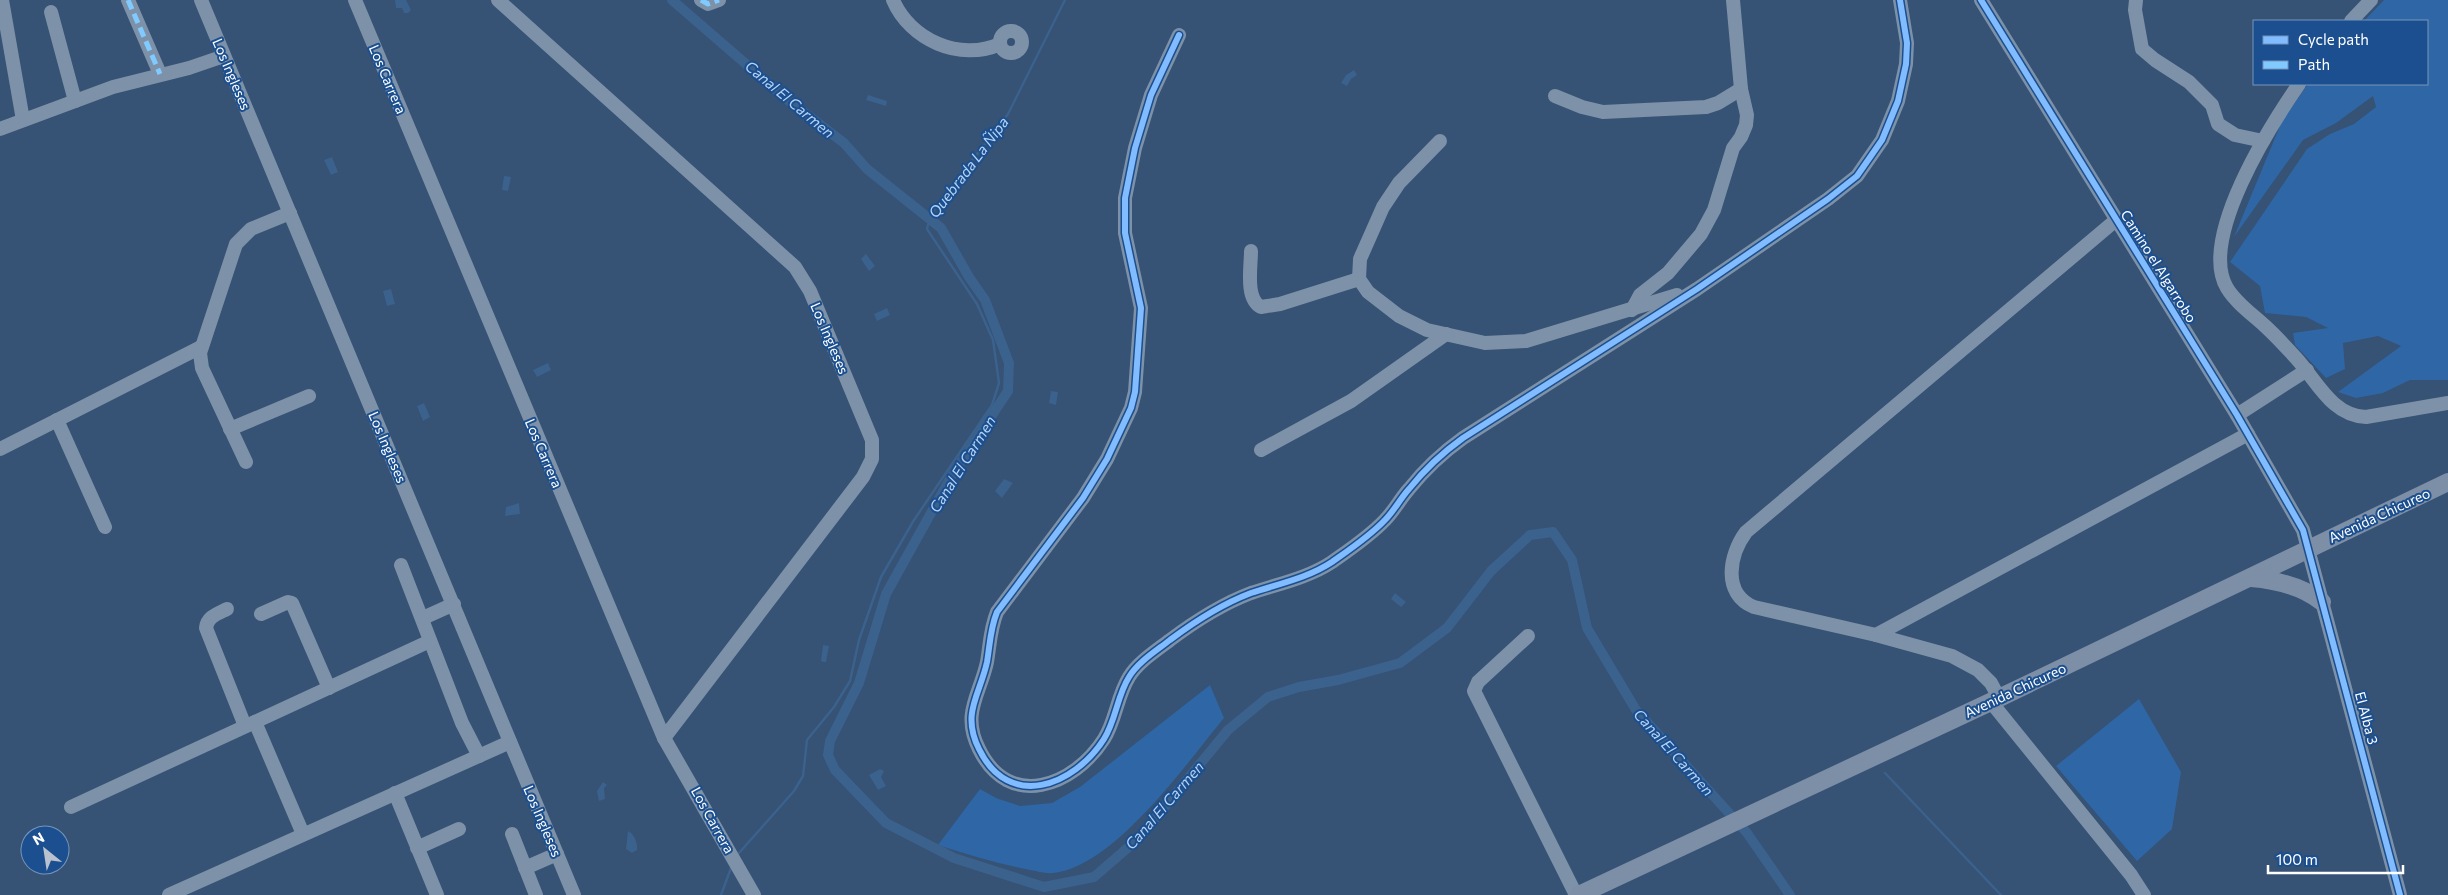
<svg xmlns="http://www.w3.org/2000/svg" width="2448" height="895" font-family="Commissioner,sans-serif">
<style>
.green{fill:#2f66a5}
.water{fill:#3b618d}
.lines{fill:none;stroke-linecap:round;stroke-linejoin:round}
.stream{stroke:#3b618d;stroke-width:2.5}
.canal{stroke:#3b618d;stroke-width:10}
.minor{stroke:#7d92a8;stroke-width:14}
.major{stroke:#7d8ea7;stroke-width:18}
.quiet{stroke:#80caff;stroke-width:5;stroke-dasharray:10 5;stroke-linecap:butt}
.cycleway-casing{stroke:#1b4f8f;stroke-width:9}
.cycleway{stroke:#80bcff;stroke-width:6}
.labels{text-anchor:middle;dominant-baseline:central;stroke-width:4;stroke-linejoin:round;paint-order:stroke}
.street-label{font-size:14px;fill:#fff;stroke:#1b4f8f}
.water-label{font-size:15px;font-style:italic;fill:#b5d3f5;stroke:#1b4f8f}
</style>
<rect width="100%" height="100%" fill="#365274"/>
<!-- green -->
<g class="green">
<polygon points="2384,0 2448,0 2448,380 2410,380 2383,393 2356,398 2338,392 2401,346 2378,336 2343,343 2345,369 2326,378 2295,345 2293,333 2328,328 2306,317 2265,313 2260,286 2230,262 2307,149 2330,134 2354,124 2376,107 2373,96 2336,123 2303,140 2234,237 2282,121 2308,84 2427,84 2427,21 2364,21"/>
<path d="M1210 685 1224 718C1186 764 1114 867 1053 873 1045 874 1037 871 1030 870 999 864 968 855 938 845L980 789 996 798 1020 806 1052 803 1080 787Z"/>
<polygon points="2139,699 2181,772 2172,829 2137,861 2056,766"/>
</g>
<!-- water -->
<g class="water">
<polygon points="395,0 406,0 411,10 408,13 404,13 402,8 396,8"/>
<polygon points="1354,70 1357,75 1351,79 1347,86 1341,83 1346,75"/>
<polygon points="868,95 887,101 886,106 866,100"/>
<polygon points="332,157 338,172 331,175 324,160"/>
<polygon points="504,176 511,177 508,191 502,190"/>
<polygon points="866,254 875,266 869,271 861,259"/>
<polygon points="391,289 395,304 387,306 383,291"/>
<polygon points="887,308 890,315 877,321 874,314"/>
<polygon points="548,363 551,370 537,377 533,370"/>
<polygon points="1051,391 1058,392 1056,405 1049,403"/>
<polygon points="424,403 430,417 423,421 417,406"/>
<polygon points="1004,479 1013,483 1002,498 995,491"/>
<polygon points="519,503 520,514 505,516 506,507"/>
<polygon points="1395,593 1406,602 1401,607 1391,599"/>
<polygon points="823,645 829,646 826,662 824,662 821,661"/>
<polygon points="880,769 884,771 881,777 886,786 878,790 869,775"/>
<polygon points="603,782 607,785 604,788 605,799 599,801 597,791"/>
<path d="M628 831C634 833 638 844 637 850L632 853 626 849Z"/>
</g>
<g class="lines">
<!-- stream -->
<g class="stream">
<polyline points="1885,773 2001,895"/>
<polyline points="739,853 794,791 803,776 807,740 834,707 850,681 859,640 881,577 914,520 992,405 999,383 993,340 977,304 927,229 930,215 1008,114 1065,0"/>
<polyline points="721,895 731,868"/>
</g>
<!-- canal -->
<polyline class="canal" points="672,0 784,97 844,143 867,169 941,228 969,277 985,300 1009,363 1008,391 951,477 886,594 859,683 830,741 828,755 835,770 886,823 954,858 1044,887 1094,877 1139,838 1228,730 1268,697 1299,687 1338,680 1400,663 1447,628 1491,571 1530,535 1553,532 1572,560 1587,628 1636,710 1747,833 1790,895"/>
<!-- minor -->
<g class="minor">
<polyline points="2,0 23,120"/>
<polyline points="128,0 160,74"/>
<polyline points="201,0 574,895"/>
<polyline points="355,0 664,738 754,895"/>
<polyline points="498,0 795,267 810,291 872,440 872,459 863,477 664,738"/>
<polyline points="701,0 708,4 719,0"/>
<path d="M893 0C910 40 960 62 1000 44"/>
<polyline points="1981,0 2237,415 2303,530 2400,895"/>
<polyline points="2136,0 2135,10 2142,49 2155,60 2189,82 2212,105 2218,124 2235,135 2263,141"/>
<polyline points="51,12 75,101"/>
<polyline points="2351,21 2371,0"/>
<circle cx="1011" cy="42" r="11"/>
<path d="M1179 35 1151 95 1135 148 1125 198V233L1141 308 1135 392 1131 408 1107 459 1083 498 997 612C990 629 990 645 987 662 980 695 961 713 979 749 1009 811 1074 786 1104 739 1116 720 1117 696 1129 677 1138 662 1156 651 1170 640 1194 622 1222 604 1251 593 1278 584 1308 578 1332 562 1349 550 1370 536 1385 520 1394 511 1400 499 1409 489 1425 469 1442 453 1463 438L1697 289 1828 199 1857 176 1882 140 1898 101 1906 64 1907 43 1900 0"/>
<path d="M2299 84C2270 126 2198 239 2227 288 2236 303 2252 314 2265 326 2276 336 2286 347 2296 358 2317 381 2332 416 2366 417L2448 403"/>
<polyline points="1555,96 1582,107 1603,112 1706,107 1718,103 1741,89"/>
<polyline points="0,129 113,87 189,68 224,56"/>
<polyline points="1440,141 1399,183 1383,207 1360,259 1359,279 1368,292 1399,316 1427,330 1485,343 1526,341 1677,295"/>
<path d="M1251 251C1251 267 1245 299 1261 307L1280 304 1359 279"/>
<polyline points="1632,310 1640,295 1668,273 1701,234 1714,210 1733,148 1741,137 1746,125 1747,115 1741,89 1733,0"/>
<polyline points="2237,415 2307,370"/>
<polyline points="57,420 105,527"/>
<polyline points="230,429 309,396"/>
<polyline points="0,449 201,347"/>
<polyline points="1261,450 1351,401 1446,334"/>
<polyline points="246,462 202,368 200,353 236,244 251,229 290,213"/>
<polyline points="401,565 462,723 479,756"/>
<path d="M227 609C217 614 207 617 206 628L245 726"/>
<polyline points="261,614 288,602 292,603 329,688"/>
<polyline points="423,618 454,604"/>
<polyline points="1876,635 2248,434"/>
<polyline points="1528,636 1478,682 1474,691 1576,895"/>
<path d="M1999 698 1991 683 1978 670 1952 656 1876 635 1754 607C1722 594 1729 555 1746 532L2116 220"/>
<polyline points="1991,702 2131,875 2144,895"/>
<polyline points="255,722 303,834"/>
<polyline points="395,793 437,895"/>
<polyline points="71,807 430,641"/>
<polyline points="512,834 536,895"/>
<polyline points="417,848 459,829"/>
<polyline points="525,868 557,854"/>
<polyline points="169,895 510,742"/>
</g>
<!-- major -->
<g class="major">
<path d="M2251 578C2275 580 2303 587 2322 602"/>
<polyline points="1579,895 1999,698 2448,482"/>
</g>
<!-- quiet -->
<g class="quiet">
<polyline points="128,0 160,74"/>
<polyline points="701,0 708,4 719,0"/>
</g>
<!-- cycleway casing -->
<g class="cycleway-casing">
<g id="cycleway">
<polyline points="1981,0 2237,415 2303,530 2400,895"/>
<path d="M1179 35 1151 95 1135 148 1125 198V233L1141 308 1135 392 1131 408 1107 459 1083 498 997 612C990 629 990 645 987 662 980 695 961 713 979 749 1009 811 1074 786 1104 739 1116 720 1117 696 1129 677 1138 662 1156 651 1170 640 1194 622 1222 604 1251 593 1278 584 1308 578 1332 562 1349 550 1370 536 1385 520 1394 511 1400 499 1409 489 1425 469 1442 453 1463 438L1697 289 1828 199 1857 176 1882 140 1898 101 1906 64 1907 43 1900 0"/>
</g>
</g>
<!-- cycleway -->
<use href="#cycleway" class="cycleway"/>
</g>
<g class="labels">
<!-- street labels -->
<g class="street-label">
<text transform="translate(232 74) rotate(67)">Los Ingleses</text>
<text transform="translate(388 79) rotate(67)">Los Carrera</text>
<text transform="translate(2159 266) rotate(58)">Camino el Algarrobo</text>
<text transform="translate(830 338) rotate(67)">Los Ingleses</text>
<text transform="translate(388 447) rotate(67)">Los Ingleses</text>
<text transform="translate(544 453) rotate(67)">Los Carrera</text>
<text transform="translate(2379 515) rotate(-25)">Avenida Chicureo</text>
<text transform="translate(2015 690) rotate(-25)">Avenida Chicureo</text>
<text transform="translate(2367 718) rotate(75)">El Alba 3</text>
<text transform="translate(713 820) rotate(61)">Los Carrera</text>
<text transform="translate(543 821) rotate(67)">Los Ingleses</text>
</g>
<!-- water labels -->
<g class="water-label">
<text transform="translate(790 99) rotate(40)">Canal El Carmen</text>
<text transform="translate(968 167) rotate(-53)">Quebrada La Ñipa</text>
<text transform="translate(962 464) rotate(-58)">Canal El Carmen</text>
<text transform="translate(1674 752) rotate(48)">Canal El Carmen</text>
<text transform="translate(1164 805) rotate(-49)">Canal El Carmen</text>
</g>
</g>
<!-- legend -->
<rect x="2253" y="20" width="175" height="65" fill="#1b4f8f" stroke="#7695bc"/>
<rect x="2263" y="36" width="25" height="8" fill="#80bcff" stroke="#7695bc"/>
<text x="2298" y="45" font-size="15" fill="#ffffff">Cycle path</text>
<rect x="2263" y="61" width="25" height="8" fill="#80caff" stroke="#7695bc"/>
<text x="2298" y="70" font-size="15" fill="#ffffff">Path</text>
<!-- north arrow -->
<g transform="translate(45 850) rotate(330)"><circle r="24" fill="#1b4f8f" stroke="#7695bc"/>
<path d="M0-4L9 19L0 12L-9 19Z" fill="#b9c2ce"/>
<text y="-8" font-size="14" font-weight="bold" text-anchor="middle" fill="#ffffff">N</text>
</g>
<!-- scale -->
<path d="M2268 865v8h135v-8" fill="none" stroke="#ffffff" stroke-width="2.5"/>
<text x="2276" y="865" font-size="15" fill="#ffffff" stroke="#1b4f8f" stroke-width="4" paint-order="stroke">100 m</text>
</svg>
